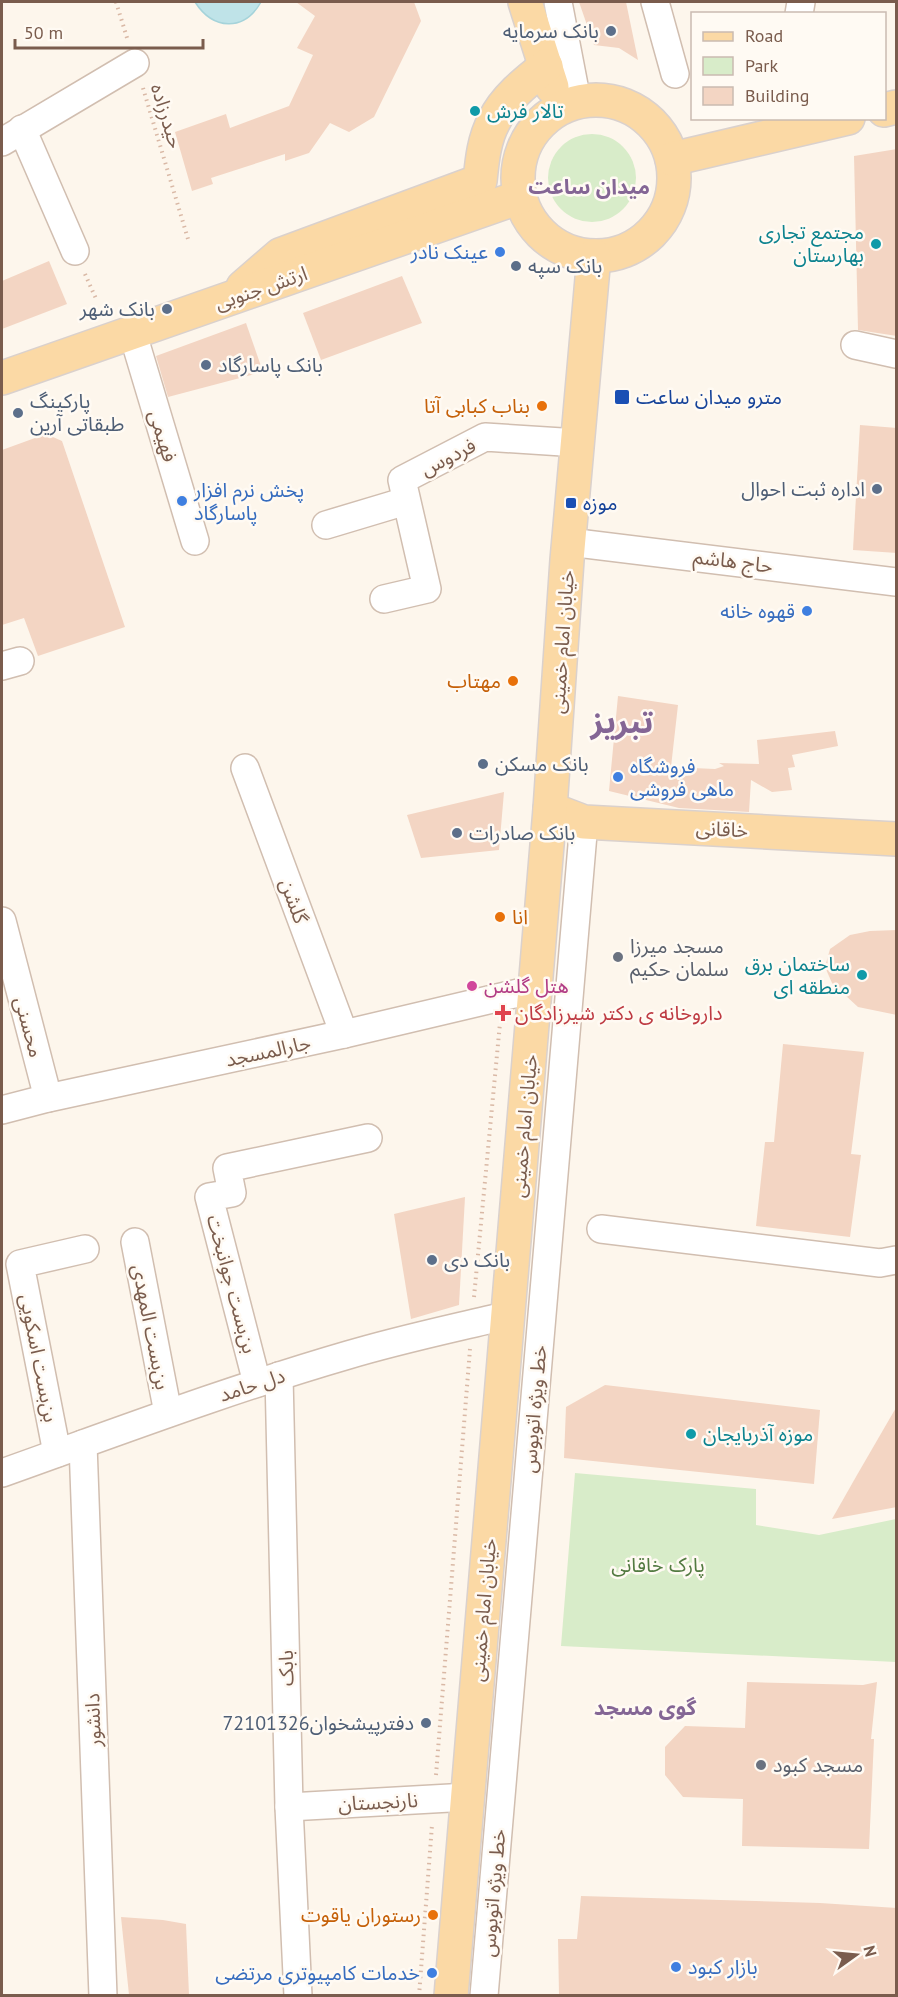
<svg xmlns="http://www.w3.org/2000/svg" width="898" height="1997" font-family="'PT Sans','Noto Sans Arabic',sans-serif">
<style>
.green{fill:#d8ecc9}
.water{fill:#bfe3e8;stroke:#a5d3da;stroke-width:1.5}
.building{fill:#f3d5c3}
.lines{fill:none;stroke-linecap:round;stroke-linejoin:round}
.minor-casing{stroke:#d1beb0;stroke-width:30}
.major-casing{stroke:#dad1cd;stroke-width:36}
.path{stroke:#d9b8a5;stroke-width:4;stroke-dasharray:1.5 4.5;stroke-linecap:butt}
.minor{stroke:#fff;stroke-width:27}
.major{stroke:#fbd9a5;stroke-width:33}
.service-dot{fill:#5c6f8a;stroke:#fffaf3;stroke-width:2}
.culture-dot{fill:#0f9aa8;stroke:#fffaf3;stroke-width:2}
.shop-dot{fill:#3f7fe0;stroke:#fffaf3;stroke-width:2}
.transit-dot{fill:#1a4fb4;stroke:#fffaf3;stroke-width:2}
.food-dot{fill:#e8710a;stroke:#fffaf3;stroke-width:2}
.worship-dot{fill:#6b7280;stroke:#fffaf3;stroke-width:2}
.hotel-dot{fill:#d1479c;stroke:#fffaf3;stroke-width:2}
.health-dot{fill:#e0444e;stroke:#fffaf3;stroke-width:2}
.labels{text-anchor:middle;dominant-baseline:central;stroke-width:5;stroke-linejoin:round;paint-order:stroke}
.service-label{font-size:20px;fill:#4e5e75;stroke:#fffaf3;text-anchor:start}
.culture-label{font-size:20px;fill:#0d838f;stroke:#fffaf3;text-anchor:start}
.street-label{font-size:20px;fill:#7a5c4d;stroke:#fffaf3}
.shop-label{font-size:20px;fill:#366cbe;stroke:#fffaf3;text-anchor:end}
.transit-label{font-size:20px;fill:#164399;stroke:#fffaf3;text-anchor:start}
.food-label{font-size:20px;fill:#c56008;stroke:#fffaf3;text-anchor:end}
.worship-label{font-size:20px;fill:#5b616d;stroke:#fffaf3;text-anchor:start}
.hotel-label{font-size:20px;fill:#b23c85;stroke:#fffaf3;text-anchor:start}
.health-label{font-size:20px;fill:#be3a42;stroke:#fffaf3;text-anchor:start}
.park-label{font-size:20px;fill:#537a41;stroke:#fffaf3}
.neighbourhood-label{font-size:21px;font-weight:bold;fill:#846695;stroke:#fffaf3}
.town-label{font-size:32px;font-weight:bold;fill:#846695;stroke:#fffaf3}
</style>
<rect width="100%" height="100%" fill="#fdf6ec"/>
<!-- green -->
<g class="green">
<circle cx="592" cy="178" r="44"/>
<polygon points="575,1473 756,1489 756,1525 819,1535 896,1519 896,1662 561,1646"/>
</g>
<!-- water -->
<path class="water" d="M195 2H261C244 32 213 30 195 2Z"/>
<!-- building -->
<g class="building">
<polygon points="296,2 414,2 421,21 374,117 349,132 330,123 309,153 285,161 285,154 211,178 213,184 192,191 175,132 226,114 230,128 289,106 313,55 297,48 315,16"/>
<polygon points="579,2 626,2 638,60 619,48 594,45"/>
<polygon points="897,149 897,336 858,330 854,156"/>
<polygon points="49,261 67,304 2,329 2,281"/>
<polygon points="402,276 422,323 321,360 303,313"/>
<polygon points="246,323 263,372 168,397 156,356"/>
<polygon points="860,425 897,428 897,553 853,550"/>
<polygon points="46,434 62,441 125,627 38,656 24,618 2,625 2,450"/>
<polygon points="618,696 678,705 671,767 715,769 724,766 719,763 759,764 757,740 835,731 838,746 792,755 795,767 788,768 792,790 772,792 751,780 749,812 679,808 609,791"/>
<polygon points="504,792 499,850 421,858 407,815"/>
<polygon points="897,930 897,1015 858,1007 832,983 825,967 830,949 850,935 870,931"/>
<polygon points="783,1044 864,1052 851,1154 861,1155 850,1237 756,1226 765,1142 774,1142"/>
<polygon points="465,1197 459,1305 411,1319 394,1214"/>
<polygon points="605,1385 820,1410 814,1484 564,1458 566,1407"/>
<polygon points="897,1406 897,1507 832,1519 857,1475"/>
<polygon points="747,1682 863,1685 877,1682 871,1739 874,1739 869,1849 742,1846 743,1799 683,1797 665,1775 665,1747 685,1726 745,1728"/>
<polygon points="581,1896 820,1903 897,1908 897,1995 559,1995 558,1939 577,1939"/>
<polygon points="121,1917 163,1920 186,1924 189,1995 129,1995"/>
</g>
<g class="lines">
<!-- minor casing -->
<g class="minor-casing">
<g id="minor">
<polyline points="558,2 577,101"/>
<polyline points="655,2 675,74"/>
<polyline points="799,14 801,2"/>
<polyline points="22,129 75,251"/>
<polyline points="2,142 135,63"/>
<polyline points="132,331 195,541"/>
<polyline points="855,345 896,354"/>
<polyline points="326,525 406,501"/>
<polyline points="569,542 896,582"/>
<polyline points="384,599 427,589 402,480 485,437 578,443"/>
<polyline points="2,666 20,661"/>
<polyline points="245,768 344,1034"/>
<polyline points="2,921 48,1098"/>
<polyline points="2,1110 48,1098 344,1034 535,989"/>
<polyline points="601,1229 880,1263 896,1260"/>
<polyline points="135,1242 168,1413"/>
<polyline points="279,1376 289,1807 298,1996"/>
<polyline points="257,1383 209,1197 232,1193 227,1168 368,1138"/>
<polyline points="83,1444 103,1996"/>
<polyline points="57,1453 20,1264 85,1249"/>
<path d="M2 1473C117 1432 231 1389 348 1355 401 1339 455 1328 508 1315"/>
<polyline points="289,1807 468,1797"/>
<polyline points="484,1996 584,822"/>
</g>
</g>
<!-- major casing -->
<g class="major-casing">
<g id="major">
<polyline points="525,2 552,87"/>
<circle cx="596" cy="178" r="78"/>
<polyline points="884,110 896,107"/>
<polyline points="672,159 848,118"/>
<path d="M243 287 280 255 480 181C482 161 484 139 494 121 505 98 527 81 546 66"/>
<polyline points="2,378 520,197"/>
<polyline points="550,809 584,822 896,839"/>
<polyline points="451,1996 550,809 567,560 594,256"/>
</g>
</g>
<!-- path -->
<g class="path">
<polyline points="116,2 128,41"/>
<polyline points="143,88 188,239"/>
<polyline points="85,274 97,301"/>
<polyline points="474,1297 500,1023"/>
<polyline points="436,1775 470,1349"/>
<polyline points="419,1996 432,1825"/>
</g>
<!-- minor -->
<use href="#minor" class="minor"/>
<!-- major -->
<use href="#major" class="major"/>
</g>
<!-- markers -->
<g class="service-dot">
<circle cx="611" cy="31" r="6"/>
<circle cx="516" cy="266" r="6"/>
<circle cx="167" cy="309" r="6"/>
<circle cx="206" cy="365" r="6"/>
<circle cx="18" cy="413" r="6"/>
<circle cx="877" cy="489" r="6"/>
<circle cx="483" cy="764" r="6"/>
<circle cx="457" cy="833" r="6"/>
<circle cx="432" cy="1260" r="6"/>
<circle cx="426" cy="1723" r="6"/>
</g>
<g class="culture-dot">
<circle cx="475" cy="111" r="6"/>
<circle cx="876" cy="244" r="6"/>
<circle cx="862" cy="975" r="6"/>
<circle cx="691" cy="1434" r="6"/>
</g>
<g class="shop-dot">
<circle cx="500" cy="252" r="6"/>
<circle cx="182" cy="501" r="6"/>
<circle cx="807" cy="611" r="6"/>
<circle cx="618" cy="777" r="6"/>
<circle cx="676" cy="1967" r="6"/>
<circle cx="432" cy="1973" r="6"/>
</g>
<g class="transit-dot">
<rect x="614" y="389" width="16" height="16" rx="3"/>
<rect x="565" y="497" width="12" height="12" rx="3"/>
</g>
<g class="food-dot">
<circle cx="542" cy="406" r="6"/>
<circle cx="513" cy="681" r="6"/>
<circle cx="500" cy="917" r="6"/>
<circle cx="433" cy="1915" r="6"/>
</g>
<g class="worship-dot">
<circle cx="618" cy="957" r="6"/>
<circle cx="761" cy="1765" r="6"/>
</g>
<circle class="hotel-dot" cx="472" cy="986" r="6"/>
<path class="health-dot" d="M500 1004h6v6h6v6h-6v6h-6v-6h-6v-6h6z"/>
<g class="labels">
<!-- service labels -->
<g class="service-label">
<text x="599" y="31" text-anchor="end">بانک سرمایه</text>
<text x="528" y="266">بانک سپه</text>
<text x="155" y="309" text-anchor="end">بانک شهر</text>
<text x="218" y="365">بانک پاسارگاد</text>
<text x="30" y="401">پارکینگ<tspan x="30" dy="23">طبقاتی آرین</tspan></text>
<text x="865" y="489" text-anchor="end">اداره ثبت احوال</text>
<text x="495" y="764">بانک مسکن</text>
<text x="469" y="833">بانک صادرات</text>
<text x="444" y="1260">بانک دی</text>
<text x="414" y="1723" text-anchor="end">دفترپیشخوان72101326</text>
</g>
<!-- culture labels -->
<g class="culture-label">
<text x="487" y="111">تالار فرش</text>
<text x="864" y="232" text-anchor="end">مجتمع تجاری<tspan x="864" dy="23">بهارستان</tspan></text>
<text x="850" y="964" text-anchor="end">ساختمان برق<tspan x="850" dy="23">منطقه ای</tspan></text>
<text x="703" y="1434">موزه آذربایجان</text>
</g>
<!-- street labels -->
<g class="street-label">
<text transform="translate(167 116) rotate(73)">حیدرزاده</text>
<text transform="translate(261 288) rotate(-19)">ارتش جنوبی</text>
<text transform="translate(163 436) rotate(73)">فهیمی</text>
<text transform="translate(448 457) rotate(-27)">فردوس</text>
<text transform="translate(733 561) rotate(7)">حاج هاشم</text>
<text transform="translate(562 642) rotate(-86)">خیابان امام خمینی</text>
<text transform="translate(722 829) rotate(3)">خاقانی</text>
<text transform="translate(294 901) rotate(70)">گلشن</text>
<text transform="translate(29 1027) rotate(75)">محسنی</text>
<text transform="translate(268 1051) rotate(-12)">جارالمسجد</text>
<text transform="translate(524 1126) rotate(-85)">خیابان امام خمینی</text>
<text transform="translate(232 1284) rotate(75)">بن‌بست جوانبخت</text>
<text transform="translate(151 1327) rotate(79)">بن‌بست المهدی</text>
<text transform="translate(39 1358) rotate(79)">بن‌بست اسکویی</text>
<text transform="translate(252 1385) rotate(-18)">دل حامد</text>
<text transform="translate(534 1409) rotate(-85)">خط ویژه اتوبوس</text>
<text transform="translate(483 1610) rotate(-85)">خیابان امام خمینی</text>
<text transform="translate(286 1668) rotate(-91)">بابک</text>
<text transform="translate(93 1720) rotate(-92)">دانشور</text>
<text transform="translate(378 1802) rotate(-3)">نارنجستان</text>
<text transform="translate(493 1893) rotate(-85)">خط ویژه اتوبوس</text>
</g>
<!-- shop labels -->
<g class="shop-label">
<text x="488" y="252">عینک نادر</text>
<text x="194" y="490" text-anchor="start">پخش نرم افزار<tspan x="194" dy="23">پاسارگاد</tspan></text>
<text x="795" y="611">قهوه خانه</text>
<text x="630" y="766" text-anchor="start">فروشگاه<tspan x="630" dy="23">ماهی فروشی</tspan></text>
<text x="688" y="1967" text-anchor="start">بازار کبود</text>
<text x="420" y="1973">خدمات کامپیوتری مرتضی</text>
</g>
<!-- transit labels -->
<g class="transit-label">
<text x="636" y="397">مترو میدان ساعت</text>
<text x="583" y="503">موزه</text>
</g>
<!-- food labels -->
<g class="food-label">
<text x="530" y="406">بناب کبابی آتا</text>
<text x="501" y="681">مهتاب</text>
<text x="512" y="917" text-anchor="start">انا</text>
<text x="421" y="1915">رستوران یاقوت</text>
</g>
<!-- worship labels -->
<g class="worship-label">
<text x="630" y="946">مسجد میرزا<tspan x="630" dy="23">سلمان حکیم</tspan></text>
<text x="773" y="1765">مسجد کبود</text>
</g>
<!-- hotel labels -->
<g class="hotel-label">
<text x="484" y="986">هتل گلشن</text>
</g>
<!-- health labels -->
<g class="health-label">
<text x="515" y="1013">داروخانه ی دکتر شیرزادگان</text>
</g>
<!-- park labels -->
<g class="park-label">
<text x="658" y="1565">پارک خاقانی</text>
</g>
<!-- neighbourhood labels -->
<g class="neighbourhood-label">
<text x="589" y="186">میدان ساعت</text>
<text x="645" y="1707">گوی مسجد</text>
</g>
<!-- town labels -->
<g class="town-label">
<text x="622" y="721">تبریز</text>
</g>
</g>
<!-- border -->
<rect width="898" height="1997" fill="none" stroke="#7a5c4d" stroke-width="6"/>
<!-- legend -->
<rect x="691" y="12" width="195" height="108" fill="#fffaf3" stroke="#cabbb1" stroke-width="1.5"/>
<rect x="703" y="32" width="30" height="9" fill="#fbd9a5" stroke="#cabbb1" stroke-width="1.5"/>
<text x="745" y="42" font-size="18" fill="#7a5c4d">Road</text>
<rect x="703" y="57" width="30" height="18" fill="#d8ecc9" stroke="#cabbb1" stroke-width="1.5"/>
<text x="745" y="72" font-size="18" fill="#7a5c4d">Park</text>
<rect x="703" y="87" width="30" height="18" fill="#f3d5c3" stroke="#cabbb1" stroke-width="1.5"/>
<text x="745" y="102" font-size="18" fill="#7a5c4d">Building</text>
<!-- north arrow -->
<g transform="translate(856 1955) rotate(75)" stroke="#fffaf3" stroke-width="4.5" paint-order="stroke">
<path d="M0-4.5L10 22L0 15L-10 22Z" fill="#7a5c4d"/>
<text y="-9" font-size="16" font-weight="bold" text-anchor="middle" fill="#7a5c4d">N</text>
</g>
<!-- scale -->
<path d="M15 39v9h188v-9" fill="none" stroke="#7a5c4d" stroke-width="3"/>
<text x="24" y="39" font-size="18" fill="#7a5c4d" stroke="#fffaf3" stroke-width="4.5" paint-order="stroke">50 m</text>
</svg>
